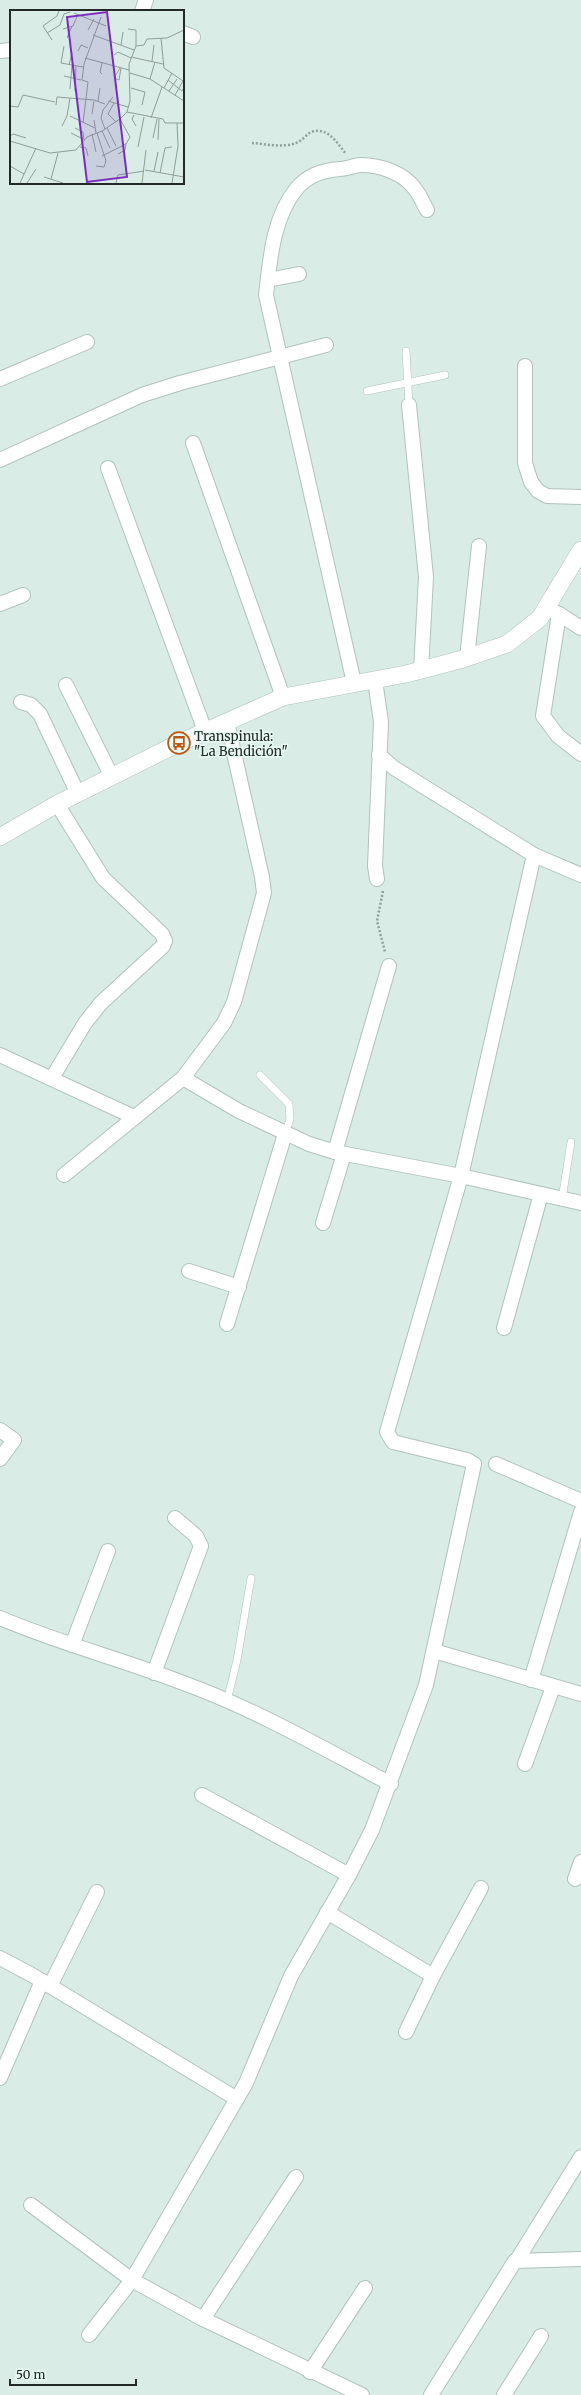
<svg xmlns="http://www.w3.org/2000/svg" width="581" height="2395" font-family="Merriweather,serif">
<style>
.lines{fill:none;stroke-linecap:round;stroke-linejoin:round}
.service-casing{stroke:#b0c2bb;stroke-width:8}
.minor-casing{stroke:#b0c2bb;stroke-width:16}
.tertiary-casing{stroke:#b0c2bb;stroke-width:18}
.path{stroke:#909f99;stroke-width:2.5;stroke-dasharray:2 2;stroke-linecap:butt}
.service{stroke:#fff;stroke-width:7}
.minor{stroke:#fff;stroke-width:14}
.tertiary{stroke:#fff;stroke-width:17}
.labels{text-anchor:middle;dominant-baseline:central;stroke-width:3;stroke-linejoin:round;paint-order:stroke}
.poi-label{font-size:13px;fill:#222926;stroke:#e6f9f2;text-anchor:start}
.inset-road{fill:none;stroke:#909e99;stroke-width:1}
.view{fill:#7b2cbf;fill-opacity:0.15;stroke:#7b2cbf;stroke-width:2}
.inset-edge{fill:none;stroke:#222926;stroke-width:2}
</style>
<rect width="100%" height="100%" fill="#d9ece5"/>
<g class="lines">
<!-- service casing -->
<g class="service-casing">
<g id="service">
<polyline points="406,351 409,405"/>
<polyline points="367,391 445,375"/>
<polyline points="260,1075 289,1104 290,1119 285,1134"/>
<polyline points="562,1199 571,1142"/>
<polyline points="227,1701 237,1660 251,1578"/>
</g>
</g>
<!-- minor casing -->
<g class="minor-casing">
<g id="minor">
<polyline points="142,11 146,0"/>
<polyline points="183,33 193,37"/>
<polyline points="0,51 11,50"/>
<polyline points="268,280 299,274"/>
<polyline points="525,366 525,463 531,482 538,491 547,496 581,497"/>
<polyline points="0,379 87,342"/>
<polyline points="409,405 426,577 421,670"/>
<polyline points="193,443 283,697"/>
<polyline points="0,460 142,395 180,383 326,345"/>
<polyline points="108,468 205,731"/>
<polyline points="0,604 23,595"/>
<polyline points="547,608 559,614 543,716 558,736 581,754"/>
<polyline points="559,614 581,628"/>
<polyline points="467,658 479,546"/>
<polyline points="375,680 381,722 375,866 377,879"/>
<path d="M354 683 266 295C270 259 273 217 297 188 308 175 325 170 340 169 348 169 354 165 361 165 380 165 404 173 415 189 420 195 423 203 427 210"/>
<polyline points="66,685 112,777"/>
<polyline points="21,702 31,705 40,714 78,794"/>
<polyline points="379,755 394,768 534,855 581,875"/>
<polyline points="0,1055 134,1117"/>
<polyline points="52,1078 85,1023 101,1003 163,946 165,941 162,934 103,878 57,804"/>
<polyline points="183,1078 239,1111 309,1144 335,1152 461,1176 581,1203"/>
<polyline points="335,1152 389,966"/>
<polyline points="64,1175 183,1078 224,1023 234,1002 264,893 262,877 227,722"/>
<polyline points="323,1223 344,1154"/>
<polyline points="189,1271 239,1287"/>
<polyline points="227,1324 285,1134"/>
<polyline points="504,1328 541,1194"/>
<polyline points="0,1430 14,1440 0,1459"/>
<polyline points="496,1464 581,1501"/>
<path d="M0 1618C61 1644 125 1660 186 1684 257 1710 324 1749 391 1784"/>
<polyline points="72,1645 108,1551"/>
<polyline points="434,1651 581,1694"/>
<polyline points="154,1673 201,1546 196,1536 175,1518"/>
<polyline points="531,1680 581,1512"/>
<polyline points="525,1764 553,1687"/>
<polyline points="202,1795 349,1875"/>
<polyline points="575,1879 581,1862"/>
<polyline points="327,1912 433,1976 481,1888"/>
<polyline points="0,1958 32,1975 237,2099"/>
<polyline points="50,1986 97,1892"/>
<polyline points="406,2032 433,1976"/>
<polyline points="0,2078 42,1981"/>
<polyline points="31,2205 132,2280 203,2319 362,2395"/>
<polyline points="517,2260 581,2157"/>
<polyline points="203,2319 296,2177"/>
<polyline points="89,2335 132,2280 246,2083 291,1976 349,1875 372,1830 426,1685 474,1464 467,1460 393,1442 387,1432 461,1176 534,855"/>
<polyline points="310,2372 365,2288"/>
<polyline points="431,2395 515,2261 581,2259"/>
<polyline points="504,2395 541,2336"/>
</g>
</g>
<!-- tertiary casing -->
<g class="tertiary-casing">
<polyline id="tertiary" points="0,837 57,804 179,743 283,697 406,674 463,659 507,644 540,618 581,550"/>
</g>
<!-- path -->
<g class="path">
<path d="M252 143C265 144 283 148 296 143 302 141 306 135 311 132 328 126 338 144 346 154"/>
<polyline points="383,891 377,921 385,952"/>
</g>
<!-- service -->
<use href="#service" class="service"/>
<!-- minor -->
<use href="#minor" class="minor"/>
<!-- tertiary -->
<use href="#tertiary" class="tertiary"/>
</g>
<!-- icons -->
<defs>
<g id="bus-ring" transform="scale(1.15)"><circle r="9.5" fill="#e6f9f2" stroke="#b95817" stroke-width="1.5"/><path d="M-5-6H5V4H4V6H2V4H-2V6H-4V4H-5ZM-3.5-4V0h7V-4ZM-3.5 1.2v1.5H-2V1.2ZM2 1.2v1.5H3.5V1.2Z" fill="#b95817"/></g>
</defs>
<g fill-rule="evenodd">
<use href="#bus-ring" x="179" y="743"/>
</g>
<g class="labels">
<!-- poi labels -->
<g class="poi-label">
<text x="194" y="736">Transpinula:<tspan x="194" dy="15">"La Bendición"</tspan></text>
</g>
</g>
<!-- overview -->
<g transform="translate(10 10)">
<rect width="174" height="174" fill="#d9ece5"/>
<path class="inset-road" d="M64 3 96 16M53 19 63 16 68 4M78 20 84 9M37 23 50 15 54 4 60 2M83 25 124 40M57 28 62 16M151 28 154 58 173 71 165 85M42 30 33 16 47 6 49 1M111 35 113 22M54 36 51 53 73 57M126 36 134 35 137 29 157 28 174 20M68 41 71 35 78 38M104 45 108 42 121 48M121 47 153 54M75 48 119 60M142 51 144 35M59 55 62 43M110 58 104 68 109 70 111 58M120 63 140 69 174 91M92 64 90 62 92 53M54 66 71 70M140 69 145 52M158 70 172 81 174 78M121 78 135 82 132 95M154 78 162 63M60 79 62 55M65 81 66 56M159 81 167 69M88 91 90 78M98 91 118 97M104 93 98 104 106 112M46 95 47 87 84 90 95 94M0 96 8 97 13 85 45 92M117 102 153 109 155 113H174M82 104 84 91M124 105 122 109 126 116M60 106 85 118M141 108 152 77M84 110 86 123M73 113 78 72 72 70 74 54 91 7M52 116 57 106 60 88M65 118 73 122 74 130M97 118 106 136M95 119 91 108 93 100 103 87M92 121 100 138M61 123 73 129M82 124 86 142M0 126 3 124 16 128M143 128 147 109M148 130 149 109M0 131 40 143 66 140 77 127 92 121 110 109 117 102 120 91 119 54 126 36V20L118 19M70 137 76 138 78 146M128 137 134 107M108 144 115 140 116 133M92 146 116 134 120 127 110 109M0 156 14 164M86 156 94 157 96 151 87 123M135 160 174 167M144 161 148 142M150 163 155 138 162 137M34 167 53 173M41 169 48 143M10 173 26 138M17 173 26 159M106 173 108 165 134 161M132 173 136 140M162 173 168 136 167 113"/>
<path class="view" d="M97 2 117 167 77 172 57 7Z"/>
<rect width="174" height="174" class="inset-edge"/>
</g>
<!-- scale -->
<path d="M10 2379v6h126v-6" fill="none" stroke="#222926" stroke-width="2"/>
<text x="16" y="2379" font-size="12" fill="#222926" stroke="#e6f9f2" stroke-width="3" paint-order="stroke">50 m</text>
</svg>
